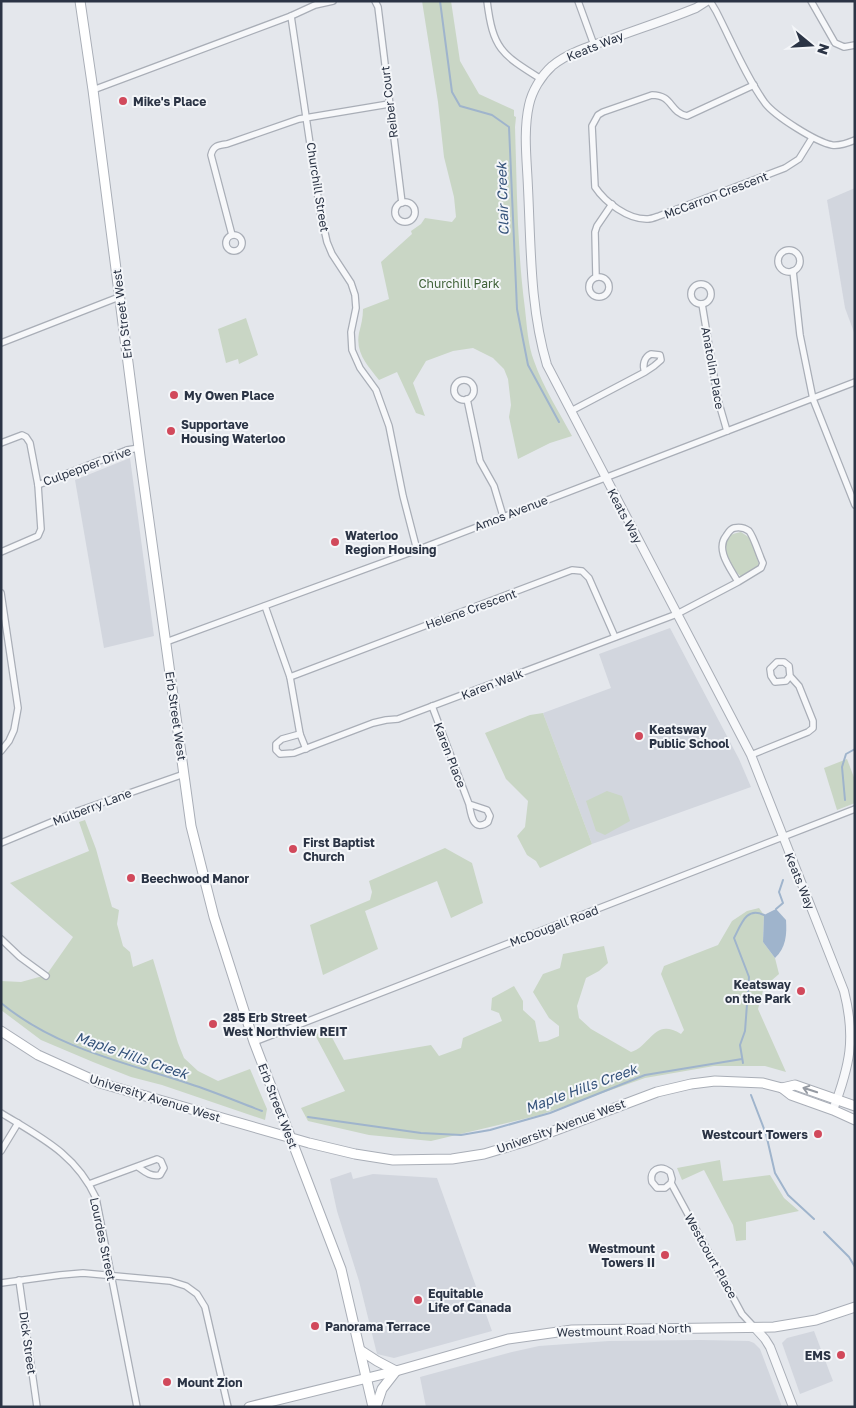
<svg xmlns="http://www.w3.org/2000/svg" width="856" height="1408" font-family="'Golos Text',sans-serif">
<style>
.built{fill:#d2d6de}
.green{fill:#c9d6c5}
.water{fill:#9fb4cc}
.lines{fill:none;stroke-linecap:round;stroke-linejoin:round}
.stream{stroke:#9fb4cc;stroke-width:2}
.minor-casing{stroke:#a9aeb7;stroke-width:8}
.tertiary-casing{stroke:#a9aeb7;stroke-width:10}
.secondary-casing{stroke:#a9aeb7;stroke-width:11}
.minor{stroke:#f7f8fa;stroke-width:5.5}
.tertiary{stroke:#f7f8fa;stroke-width:8}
.secondary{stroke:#fff;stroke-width:9}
.oneway{stroke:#959aa2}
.poi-dot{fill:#d1495b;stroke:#f4f6f9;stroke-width:2}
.labels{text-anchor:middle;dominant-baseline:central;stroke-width:4;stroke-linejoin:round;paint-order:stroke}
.street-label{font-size:12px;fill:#2b3445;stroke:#f4f6f9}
.poi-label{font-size:12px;font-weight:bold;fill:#2b3445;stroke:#f4f6f9;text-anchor:start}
.park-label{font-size:12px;fill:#3f6138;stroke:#f4f6f9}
.water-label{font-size:14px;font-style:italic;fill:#34527a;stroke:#f4f6f9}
</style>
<rect width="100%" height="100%" fill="#e4e7ec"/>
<!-- built -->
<g class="built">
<polygon points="855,188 855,335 845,308 827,200"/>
<polygon points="130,458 154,636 104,648 75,480"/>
<polygon points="670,628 739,759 751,787 592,844 543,713 611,688 599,654"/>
<polygon points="351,1172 353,1179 373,1174 437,1178 492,1331 394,1358 377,1354 359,1281 337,1211 330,1179"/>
<polygon points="814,1331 833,1381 800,1394 782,1343 787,1338"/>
<polygon points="701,1340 749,1341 754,1343 760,1349 782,1407 426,1407 420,1377 512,1352 539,1346 609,1341"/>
</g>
<!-- green -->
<g class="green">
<path d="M422 1H451L460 61 479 94 514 110V116L516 117 515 127C517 188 517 249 525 309 527 327 528 345 534 361 543 387 559 412 572 436L550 443 518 459 509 417 511 405 508 379 504 369 493 358 473 348 453 351 426 361 413 383 425 416 416 413 397 372 379 380C368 366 355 353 359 333 361 325 363 318 363 309L389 299 381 262 412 234 411 231 421 224 425 218 452 222 456 217 454 197 444 157 438 102Z"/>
<polygon points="246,318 258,355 239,364 238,359 226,363 218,329"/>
<path d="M741 532 750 538 759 564 757 569 742 577C736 573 733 567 730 561 722 546 722 535 741 532Z"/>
<polygon points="543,713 592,844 540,868 536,861 527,855 517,836 525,827 528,801 506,779 485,733 530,715"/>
<polygon points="847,759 855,780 855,803 837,810 824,768"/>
<polygon points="607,791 622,796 630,821 605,835 596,831 586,801"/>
<polygon points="85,820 96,849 112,907 119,910 117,924 123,946 130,952 133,967 153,959 178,1043 184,1058 198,1071 218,1081 250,1069 267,1109 265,1120 162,1085 131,1077 93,1062 41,1040 1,1010 1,981 21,982 39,977 45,977 73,937 10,883 89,851 79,822"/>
<polygon points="445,848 472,863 483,903 451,918 437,881 365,911 378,949 323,975 310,925 370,900 372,892 369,881"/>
<path d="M759 908 764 915 763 942 775 958 779 974 764 987 758 1009 786 1072 765 1066H714L645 1078 540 1115 431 1141 369 1135 308 1121 301 1108 345 1091 315 1035 327 1028 344 1060 431 1045 439 1056 461 1048 463 1038 502 1021 499 1013 491 1010 492 998 514 986 523 1001V1010L535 1021 539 1042 547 1041 559 1036V1026L549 1018 533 992 543 974 560 968 563 954 604 946 608 963 599 971 586 978 577 1006 579 1018 591 1029 631 1052C651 1046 654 1017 681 1034L684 1030 661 974 664 966 718 945 732 921 747 911Z"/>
<polygon points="720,1160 723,1181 770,1175 784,1198 799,1211 746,1222 746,1240 736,1241 733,1225 704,1170 682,1180 677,1168"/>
</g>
<!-- water -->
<path class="water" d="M776 909 786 920C787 934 786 948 775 958L763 942 764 915Z"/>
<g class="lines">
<!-- stream -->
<g class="stream">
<polyline points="440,1 452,92 460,106 492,115 509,127 517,309 528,365 559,422"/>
<polyline points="845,800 842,767 846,754 855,749"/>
<polyline points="776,909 783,903 779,892 783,880"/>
<path d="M1 1003C57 1049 124 1062 190 1084 215 1092 238 1102 262 1111"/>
<path d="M743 1063 740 1045 745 1031 749 977 734 938C741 925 746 906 764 915"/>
<polyline points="751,1095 766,1134 775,1173 788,1195 814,1219"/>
<polyline points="308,1117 421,1133 461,1135 490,1130 550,1113 645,1075 742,1059"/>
<polyline points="824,1232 849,1257 855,1267"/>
</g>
<!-- minor casing -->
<g class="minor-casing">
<g id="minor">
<polyline points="375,1 378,7 402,203"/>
<path d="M487 1C493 49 501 54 541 79"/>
<polyline points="578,1 594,45"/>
<path d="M710 1 716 11C731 40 746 77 765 103 775 116 816 142 832 145 840 146 848 143 855 140"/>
<polyline points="811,1 835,43 844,47 855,45"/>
<polyline points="291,16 315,5 333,1"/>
<path d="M754 85 687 116C669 112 673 95 652 95L603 112 598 115 592 126 595 187C605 202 628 220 648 219 651 219 656 217 659 216L785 168 799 159 812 138"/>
<polyline points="93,90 291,16 320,211 327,242 332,254 351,283 355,295 356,308 351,332 352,350 360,368 376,390 389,426 403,496 417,550"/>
<circle cx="405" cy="212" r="10"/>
<path d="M232 235 211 155C213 146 218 145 227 144L299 119 389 104"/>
<circle cx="234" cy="243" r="8"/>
<circle cx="789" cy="261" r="11"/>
<polyline points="793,271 800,335 813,399 855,505"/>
<polyline points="596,276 595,232 597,226 612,204"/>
<circle cx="599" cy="287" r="10"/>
<circle cx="701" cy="294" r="10"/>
<polyline points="702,304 718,400 727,431"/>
<polyline points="1,343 119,297"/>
<circle cx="464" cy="390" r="10"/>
<polyline points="467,399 480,461 494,486 503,516"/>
<path d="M571 411 645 372 654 366 661 360 660 355 651 354C644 357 642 366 645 372"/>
<polyline points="1,443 22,435 26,437 30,443 38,485 41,529 38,536 1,552"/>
<polyline points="38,485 127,450 139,448"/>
<polyline points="1,593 18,708 14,730 9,741 1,751"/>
<polyline points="265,606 290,677 300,734 306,749"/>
<polyline points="166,642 417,550 855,382"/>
<polyline points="290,677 572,570 582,571 589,578 615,637"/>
<path d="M432 706 469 804C471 814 473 833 488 822L490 816 487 810 469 804"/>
<path d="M300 734 282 739 276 744V750L280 754 294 753 373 723 386 720 398 719 677 614 738 582 761 568 763 563C759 555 754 537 749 531 745 528 739 527 734 528 730 529 728 533 726 536 715 550 731 569 738 582"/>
<polyline points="751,755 808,732 813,728 813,721 799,686 790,676 789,666 784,662 777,662 770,669 771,676 775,682 786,681 790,676"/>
<polyline points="1,843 78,811 184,774"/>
<polyline points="1,939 20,957 46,976"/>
<polyline points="254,1042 855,809"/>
<path d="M1 1113C40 1137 76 1154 96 1198L137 1407"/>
<polyline points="1,1151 18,1123"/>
<path d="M671 1183 665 1188H657L652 1182C649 1170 660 1164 670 1172L672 1179 671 1183 742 1314 755 1328"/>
<path d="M89 1184 157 1159 161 1161 164 1168 160 1175C151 1177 145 1172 138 1167"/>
<polyline points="19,1280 37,1407"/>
<polyline points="1,1283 60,1275 83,1273 170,1281 186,1286 197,1294 205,1307 228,1407"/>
</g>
</g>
<!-- tertiary casing -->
<g class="tertiary-casing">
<g id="tertiary">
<path d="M707 1 696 8C669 19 641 28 614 38 593 45 569 52 552 66 541 76 532 91 529 105 523 132 527 161 528 188 531 248 530 308 547 365L751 755 844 991C856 1038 850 1065 833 1110"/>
<polyline points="755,1328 765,1339 770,1347 793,1407"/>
</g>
</g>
<!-- secondary casing -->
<g class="secondary-casing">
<g id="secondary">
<polyline points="80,1 93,90 140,456 191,826 214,917 254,1042 341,1269 373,1407"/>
<polyline points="1,1031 38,1055 100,1083 309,1143 355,1154 393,1160 452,1159 484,1154 527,1141 657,1092 691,1084 715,1081 763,1083 782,1088 795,1085 855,1106"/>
<polyline points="782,1088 791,1095 833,1110 855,1120"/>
<polyline points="360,1350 377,1361 396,1371"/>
<polyline points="249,1407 396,1371 508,1339 572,1330 774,1327 816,1320 855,1307"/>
<polyline points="376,1407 382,1389 396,1371"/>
</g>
</g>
<!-- minor -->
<use href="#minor" class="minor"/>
<!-- tertiary -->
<use href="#tertiary" class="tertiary"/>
<!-- secondary -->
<use href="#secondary" class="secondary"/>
</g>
<!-- one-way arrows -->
<defs><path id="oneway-shaft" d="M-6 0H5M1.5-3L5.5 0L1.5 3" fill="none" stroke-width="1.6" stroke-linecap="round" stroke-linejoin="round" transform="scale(1.25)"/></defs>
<use class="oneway" href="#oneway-shaft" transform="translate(810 1090) rotate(-162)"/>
<!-- markers -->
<g class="poi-dot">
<circle cx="123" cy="101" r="5"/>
<circle cx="174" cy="395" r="5"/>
<circle cx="171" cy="431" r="5"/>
<circle cx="335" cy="542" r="5"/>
<circle cx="639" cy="736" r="5"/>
<circle cx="293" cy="849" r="5"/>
<circle cx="131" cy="878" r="5"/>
<circle cx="801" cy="991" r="5"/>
<circle cx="213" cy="1024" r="5"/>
<circle cx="818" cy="1134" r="5"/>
<circle cx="665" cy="1255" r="5"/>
<circle cx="418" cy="1300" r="5"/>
<circle cx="315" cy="1326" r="5"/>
<circle cx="841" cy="1355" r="5"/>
<circle cx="167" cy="1382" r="5"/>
</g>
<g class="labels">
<!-- street labels -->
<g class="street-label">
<text transform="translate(595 46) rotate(-22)">Keats Way</text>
<text transform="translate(389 102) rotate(-97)">Reiber Court</text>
<text transform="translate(318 187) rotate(81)">Churchill Street</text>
<text transform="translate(716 195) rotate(-21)">McCarron Crescent</text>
<text transform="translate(122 314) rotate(-97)">Erb Street West</text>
<text transform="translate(713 368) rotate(80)">Anatolin Place</text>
<text transform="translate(87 466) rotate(-20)">Culpepper Drive</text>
<text transform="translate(511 513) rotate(-21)">Amos Avenue</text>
<text transform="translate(625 516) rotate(62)">Keats Way</text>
<text transform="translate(471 609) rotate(-20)">Helene Crescent</text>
<text transform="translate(492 684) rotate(-21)">Karen Walk</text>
<text transform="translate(176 716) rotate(82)">Erb Street West</text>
<text transform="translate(450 755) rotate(69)">Karen Place</text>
<text transform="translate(92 807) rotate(-21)">Mulberry Lane</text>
<text transform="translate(800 881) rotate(68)">Keats Way</text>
<text transform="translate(554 926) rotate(-21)">McDougall Road</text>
<text transform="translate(155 1098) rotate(17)">University Avenue West</text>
<text transform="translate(278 1106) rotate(69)">Erb Street West</text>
<text transform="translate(561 1126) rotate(-20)">University Avenue West</text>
<text transform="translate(103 1239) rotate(78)">Lourdes Street</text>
<text transform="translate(711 1256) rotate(61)">Westcourt Place</text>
<text transform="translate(624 1330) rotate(-2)">Westmount Road North</text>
<text transform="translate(28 1343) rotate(82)">Dick Street</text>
</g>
<!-- poi labels -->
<g class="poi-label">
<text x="133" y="101">Mike's Place</text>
<text x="184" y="395">My Owen Place</text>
<text x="181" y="424">Supportave<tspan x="181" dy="14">Housing Waterloo</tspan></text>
<text x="345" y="535">Waterloo<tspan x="345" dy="14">Region Housing</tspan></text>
<text x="649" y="729">Keatsway<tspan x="649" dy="14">Public School</tspan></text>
<text x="303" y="842">First Baptist<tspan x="303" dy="14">Church</tspan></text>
<text x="141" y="878">Beechwood Manor</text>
<text x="791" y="984" text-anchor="end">Keatsway<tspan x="791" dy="14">on the Park</tspan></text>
<text x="223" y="1017">285 Erb Street<tspan x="223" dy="14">West Northview REIT</tspan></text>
<text x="808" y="1134" text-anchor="end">Westcourt Towers</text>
<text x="655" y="1248" text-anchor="end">Westmount<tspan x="655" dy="14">Towers II</tspan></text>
<text x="428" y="1293">Equitable<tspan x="428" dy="14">Life of Canada</tspan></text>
<text x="325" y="1326">Panorama Terrace</text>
<text x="831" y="1355" text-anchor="end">EMS</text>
<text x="177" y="1382">Mount Zion</text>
</g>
<!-- park labels -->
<g class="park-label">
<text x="459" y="283">Churchill Park</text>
</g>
<!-- water labels -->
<g class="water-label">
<text transform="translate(502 199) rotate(-92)">Clair Creek</text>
<text transform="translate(132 1055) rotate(19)">Maple Hills Creek</text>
<text transform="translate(581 1088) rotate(-20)">Maple Hills Creek</text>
</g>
</g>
<!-- border -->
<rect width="856" height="1408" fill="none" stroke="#2b3445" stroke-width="5"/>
<!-- north arrow -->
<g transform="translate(811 45) rotate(108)" stroke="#f4f6f9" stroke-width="4" paint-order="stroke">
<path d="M0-4L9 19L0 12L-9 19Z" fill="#2b3445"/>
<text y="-8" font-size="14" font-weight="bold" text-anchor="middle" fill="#2b3445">N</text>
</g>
</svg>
